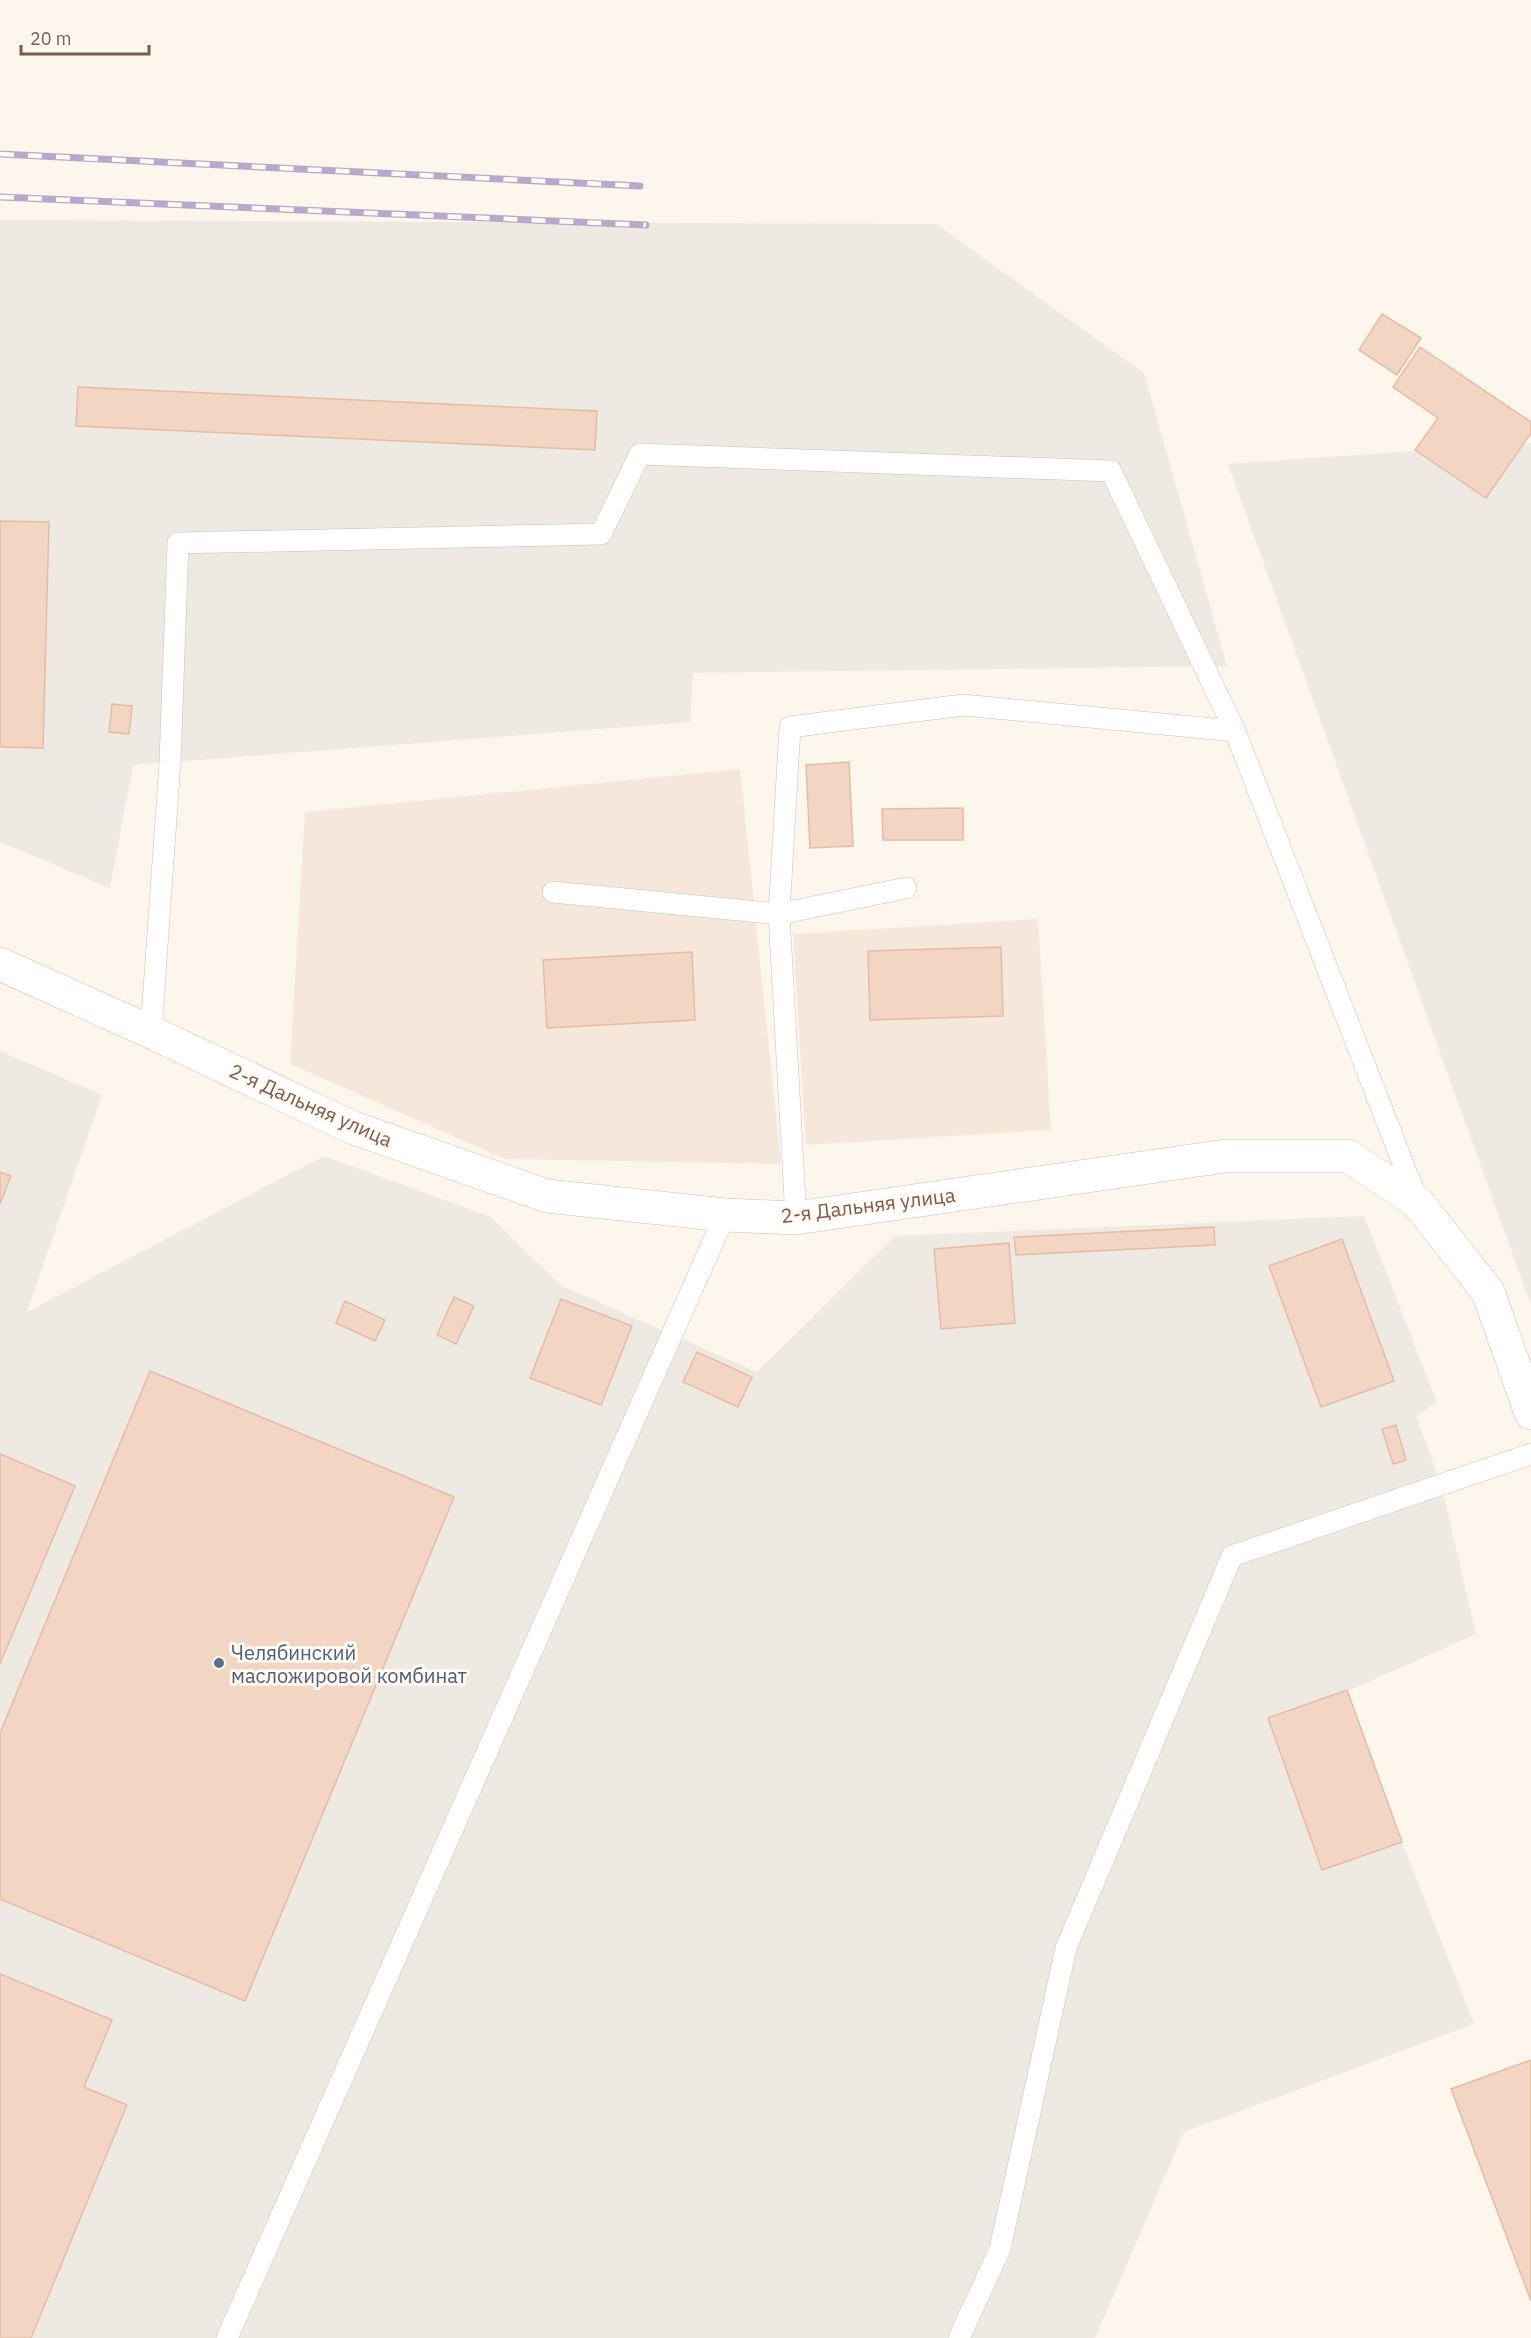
<svg xmlns="http://www.w3.org/2000/svg" width="1531" height="2338" font-family="'IBM Plex Sans',sans-serif">
<style>
.residential{fill:#f5e8da}
.industrial{fill:#efe9e4}
.building{fill:#f3d5c3;stroke:#e6bba3;stroke-width:1.5}
.lines{fill:none;stroke-linecap:round;stroke-linejoin:round}
.lane-casing{stroke:#d1beb0;stroke-width:22}
.street-casing{stroke:#d1beb0;stroke-width:34}
.lane{stroke:#fff;stroke-width:21}
.street{stroke:#fff;stroke-width:33}
.rail-casing{stroke:#b9a8c9;stroke-width:7}
.rail{stroke:#fffaf3;stroke-width:4.5;stroke-dasharray:14;stroke-linecap:butt}
.service-dot{fill:#5c6f8a;stroke:#fffaf3;stroke-width:2}
.labels{text-anchor:middle;dominant-baseline:central;stroke-width:6;stroke-linejoin:round;paint-order:stroke}
.street-label{font-size:20px;fill:#7a5c4d;stroke:#fffaf3}
.service-label{font-size:20px;fill:#4e5e75;stroke:#fffaf3;text-anchor:start}
</style>
<rect width="100%" height="100%" fill="#fdf6ec"/>
<!-- residential -->
<g class="residential">
<polygon points="740,769 781,1164 505,1159 290,1064 305,812"/>
<polygon points="1038,919 1051,1130 806,1145 793,934"/>
</g>
<!-- industrial -->
<g class="industrial">
<polygon points="0,220 936,224 1144,373 1227,666 693,673 690,722 133,765 110,888 0,842"/>
<polygon points="1531,443 1531,1305 1228,464"/>
<polygon points="0,1051 102,1095 27,1312 324,1156 491,1217 560,1285 757,1372 895,1236 1364,1216 1437,1402 1416,1416 1441,1484 1476,1634 1348,1691 1402,1842 1474,2024 1184,2132 1095,2338 0,2338"/>
</g>
<!-- building -->
<g class="building">
<polygon points="1382,314 1421,338 1397,375 1359,350"/>
<polygon points="1420,347 1531,422 1531,433 1486,498 1415,450 1438,418 1393,387"/>
<polygon points="78,387 597,411 595,450 76,426"/>
<polygon points="0,521 49,522 43,748 0,747"/>
<polygon points="112,704 132,706 129,734 109,732"/>
<polygon points="849,762 853,846 810,848 806,765"/>
<polygon points="963,808 963,840 883,840 882,809"/>
<polygon points="1001,947 1003,1016 870,1020 868,951"/>
<polygon points="692,952 695,1020 547,1028 543,960"/>
<polygon points="0,1172 11,1176 0,1204"/>
<polygon points="1214,1227 1215,1245 1016,1255 1014,1237"/>
<polygon points="1342,1239 1394,1381 1321,1407 1269,1266"/>
<polygon points="1009,1243 1015,1323 941,1329 934,1249"/>
<polygon points="454,1297 474,1306 456,1344 437,1335"/>
<polygon points="561,1299 632,1326 601,1405 530,1378"/>
<polygon points="345,1301 385,1320 375,1341 336,1323"/>
<polygon points="697,1352 752,1377 738,1407 683,1382"/>
<polygon points="150,1371 454,1497 245,2001 0,1899 0,1733"/>
<polygon points="1396,1425 1406,1460 1393,1464 1382,1429"/>
<polygon points="0,1454 75,1486 0,1664"/>
<polygon points="1347,1690 1402,1842 1322,1870 1268,1718"/>
<polygon points="0,1974 112,2020 84,2087 127,2105 31,2338 0,2338"/>
<polygon points="1531,2060 1531,2301 1451,2089"/>
</g>
<g class="lines">
<!-- lane casing -->
<g class="lane-casing">
<g id="lane">
<polyline points="553,892 779,914 906,888"/>
<polyline points="151,1032 170,762 178,543 601,534 640,454 1111,471 1235,731 1418,1202"/>
<polyline points="796,1218 779,914 790,727 963,705 1235,731"/>
<polyline points="227,2338 725,1215"/>
<polyline points="959,2338 1000,2249 1066,1948 1232,1556 1531,1454"/>
</g>
</g>
<!-- street casing -->
<g class="street-casing">
<polyline id="street" points="0,964 151,1032 351,1127 547,1196 725,1215 796,1218 1225,1156 1348,1156 1418,1203 1488,1292 1531,1413"/>
</g>
<!-- lane -->
<use href="#lane" class="lane"/>
<!-- street -->
<use href="#street" class="street"/>
<!-- rail casing -->
<g class="rail-casing">
<g id="rail">
<polyline points="0,154 640,186"/>
<polyline points="0,197 646,225"/>
</g>
</g>
<!-- rail -->
<use href="#rail" class="rail"/>
</g>
<!-- markers -->
<circle class="service-dot" cx="219" cy="1663" r="6"/>
<g class="labels">
<!-- street labels -->
<g class="street-label">
<text transform="translate(311 1105) rotate(24)">2-я Дальняя улица</text>
<text transform="translate(868 1205) rotate(-7)">2-я Дальняя улица</text>
</g>
<!-- service labels -->
<g class="service-label">
<text x="231" y="1652">Челябинский<tspan x="231" dy="23">масложировой комбинат</tspan></text>
</g>
</g>
<!-- scale -->
<path d="M21 45v9h128v-9" fill="none" stroke="#7a5c4d" stroke-width="3"/>
<text x="30" y="45" font-size="18" fill="#7a5c4d" stroke="#fffaf3" stroke-width="4.5" paint-order="stroke">20 m</text>
</svg>
